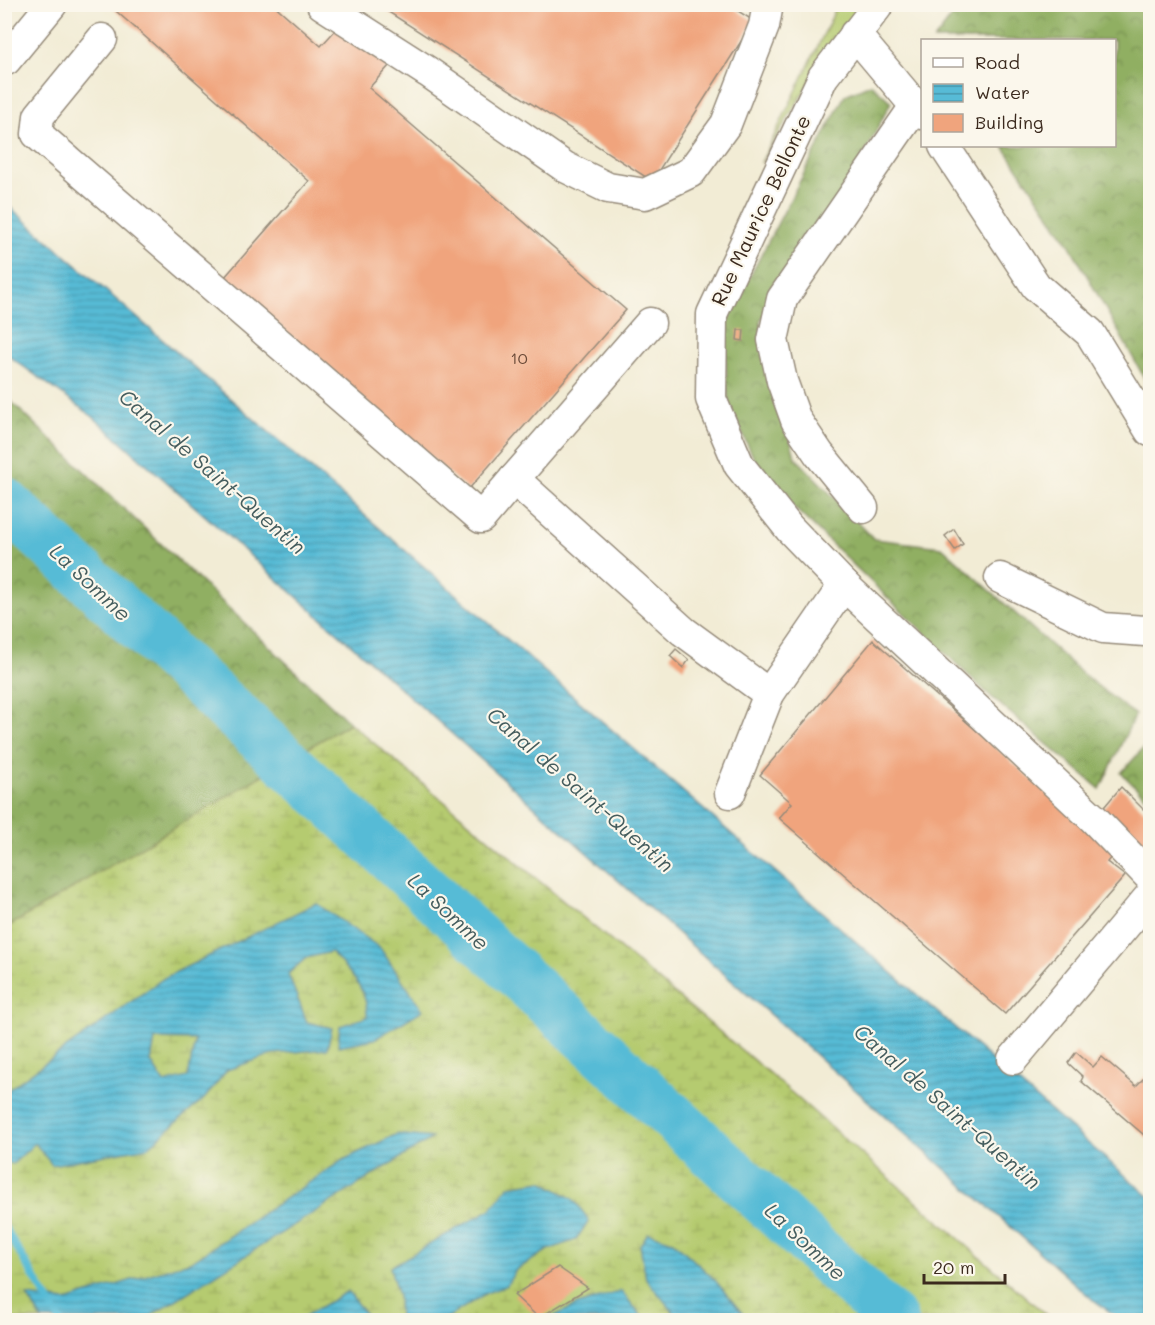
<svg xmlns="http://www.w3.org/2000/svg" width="1155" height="1325" font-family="Mali,sans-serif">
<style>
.grass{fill:url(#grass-tufts);stroke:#787a47;stroke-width:1.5}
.forest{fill:url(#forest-crowns);stroke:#666c40;stroke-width:1.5}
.wetland{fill:url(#wetland-marsh);stroke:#787a47;stroke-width:1.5}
.water{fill:url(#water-rules);stroke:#49727a;stroke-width:1.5;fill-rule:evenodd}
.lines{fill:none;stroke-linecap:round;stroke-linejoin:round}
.stream{stroke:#57bbd6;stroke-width:8}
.river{stroke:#57bbd6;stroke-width:50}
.building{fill:#f0a47d}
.minor-casing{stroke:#968b7a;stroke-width:33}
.minor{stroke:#fff;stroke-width:30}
.labels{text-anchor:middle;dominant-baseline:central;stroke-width:4.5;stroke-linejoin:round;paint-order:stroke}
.number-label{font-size:16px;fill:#684836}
.street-label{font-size:20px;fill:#3b2a1e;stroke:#fbf7ec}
.water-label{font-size:21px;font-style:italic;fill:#455d5e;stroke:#fbf7ec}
</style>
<defs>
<pattern id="grass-tufts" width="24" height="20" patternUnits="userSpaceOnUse" patternTransform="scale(1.5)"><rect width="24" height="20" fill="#b5cb70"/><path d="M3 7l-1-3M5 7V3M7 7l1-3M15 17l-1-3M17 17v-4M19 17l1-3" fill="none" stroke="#9dae61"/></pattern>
<pattern id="forest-crowns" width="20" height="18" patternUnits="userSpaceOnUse" patternTransform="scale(1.5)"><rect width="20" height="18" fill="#90af62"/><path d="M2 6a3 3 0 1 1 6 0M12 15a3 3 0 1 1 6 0" fill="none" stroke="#778f50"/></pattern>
<pattern id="wetland-marsh" width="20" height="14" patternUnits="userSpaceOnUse" patternTransform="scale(1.5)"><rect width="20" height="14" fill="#b5cb70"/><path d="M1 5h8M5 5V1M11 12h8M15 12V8" fill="none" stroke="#9dae61"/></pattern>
<pattern id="water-rules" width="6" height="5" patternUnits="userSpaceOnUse" patternTransform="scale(1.5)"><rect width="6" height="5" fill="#57bbd6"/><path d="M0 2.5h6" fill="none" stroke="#4998ad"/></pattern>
</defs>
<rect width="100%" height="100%" fill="#fbf7ec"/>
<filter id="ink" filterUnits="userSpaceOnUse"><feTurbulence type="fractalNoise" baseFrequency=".0167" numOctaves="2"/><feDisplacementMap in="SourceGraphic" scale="12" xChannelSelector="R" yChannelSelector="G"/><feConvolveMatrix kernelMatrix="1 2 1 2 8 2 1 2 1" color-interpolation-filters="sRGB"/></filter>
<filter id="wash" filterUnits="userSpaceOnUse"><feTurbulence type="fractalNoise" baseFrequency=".008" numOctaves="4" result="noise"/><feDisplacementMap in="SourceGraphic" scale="24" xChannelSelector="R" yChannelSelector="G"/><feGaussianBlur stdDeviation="1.35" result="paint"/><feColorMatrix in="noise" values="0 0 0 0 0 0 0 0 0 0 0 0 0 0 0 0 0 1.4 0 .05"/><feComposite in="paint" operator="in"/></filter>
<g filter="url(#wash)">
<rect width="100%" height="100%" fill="#f2ecd5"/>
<!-- grass -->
<polygon class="grass" points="835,5 863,5 833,43 761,163 832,17"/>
<!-- forest -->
<g class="forest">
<polygon points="961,5 1150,5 1150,388 1069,244 1003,146 1114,146 1114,40 934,40"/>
<polygon points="871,84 891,102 853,176 760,321 795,457 874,539 942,547 1085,676 1135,715 1100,789 989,695 763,478 728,403 724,326 845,95"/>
<polygon points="4,395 350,723 5,929 4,929"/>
<polygon points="1150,741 1150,801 1121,773"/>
</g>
<!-- wetland -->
<polygon class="wetland" points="350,723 769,1073 1052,1320 5,1320 4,929"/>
<!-- water -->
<g class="water">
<polygon points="5,203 1150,1197 1150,1320 1121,1320 1091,1298 92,416 5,353"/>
<path d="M316 903 380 948 423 1010 375 1039 338 1046 340 1026 367 1017C368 988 350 973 331 952L306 958 288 974 307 1022 332 1028 327 1049 273 1054 227 1070 205 1098 148 1147 52 1165 35 1143 13 1164 5 1162V1092L164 978ZM155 1039 195 1040 188 1077 164 1083 151 1062Z"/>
<polygon points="397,1134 432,1138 144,1320 42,1320 27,1296 66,1301 192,1261 343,1160"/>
<polygon points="542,1181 573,1199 589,1220 576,1240 548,1250 516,1270 506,1286 486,1293 444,1320 399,1320 398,1296 390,1267 491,1209 509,1186"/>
<polygon points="648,1233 673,1241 714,1279 748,1320 680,1320 646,1279 640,1245"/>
<polygon points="348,1291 369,1320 298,1320"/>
<polygon points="621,1291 645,1320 546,1320 575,1306"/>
</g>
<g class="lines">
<!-- stream -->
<polyline class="stream" points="4,1227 60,1320"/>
<!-- river -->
<polyline class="river" points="4,502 893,1320"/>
</g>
<g id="blocks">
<!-- building -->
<g class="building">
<polygon points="108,4 273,4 321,46 341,24 389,66 369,88 626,310 468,490 224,278 309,181"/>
<polygon points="376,4 727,4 754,21 652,181"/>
<polygon points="738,330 744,330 743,341 737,340"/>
<polygon points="954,529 963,544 955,550 945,536"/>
<polygon points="873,640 1115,852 1107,862 1125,876 1005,1014 779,818 792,803 760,775"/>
<polygon points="676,649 689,660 683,668 670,656"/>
<polygon points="1121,787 1144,810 1150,813 1150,858 1099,813"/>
<polygon points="1076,1052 1093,1067 1102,1057 1136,1086 1150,1072 1150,1140 1081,1081 1083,1077 1068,1063"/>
<polygon points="558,1267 588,1288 539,1318 514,1295"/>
</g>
</g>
</g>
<g filter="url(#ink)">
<use href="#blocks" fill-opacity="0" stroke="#968b7a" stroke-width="1.5"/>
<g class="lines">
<!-- minor casing -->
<g class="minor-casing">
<g id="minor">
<polyline points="322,4 428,72 565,167 608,188 645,194 691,172 726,124 764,26 768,4"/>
<polyline points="855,34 922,114"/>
<polyline points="102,39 39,116 37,134 481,518 514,479"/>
<polyline points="6,60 52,4"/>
<polyline points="944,146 1036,286 1090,333 1150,431"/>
<polyline points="650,323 514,479 683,631 769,694"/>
<polyline points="863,508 819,454 796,420 782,381 773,340 782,299 916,105"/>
<polyline points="1000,578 1103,628 1145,631 1150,629"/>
<polyline points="844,585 1094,819 1150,877"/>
<polyline points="730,793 769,694 844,585 789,528 739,465 711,399 712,314 823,77 879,4"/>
<polyline points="1013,1059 1150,896"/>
</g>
</g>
<!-- minor -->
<use href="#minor" class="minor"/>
</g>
</g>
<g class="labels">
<!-- number labels -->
<g class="number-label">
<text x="519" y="357">10</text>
</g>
<!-- street labels -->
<g class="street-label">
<text transform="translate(760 210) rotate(-65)">Rue Maurice Bellonte</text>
</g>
<!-- water labels -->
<g class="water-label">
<text transform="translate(213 471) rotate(41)">Canal de Saint-Quentin</text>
<text transform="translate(91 582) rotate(43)">La Somme</text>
<text transform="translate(581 789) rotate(41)">Canal de Saint-Quentin</text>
<text transform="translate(449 911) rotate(43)">La Somme</text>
<text transform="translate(948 1106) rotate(41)">Canal de Saint-Quentin</text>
<text transform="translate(806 1241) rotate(43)">La Somme</text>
</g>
</g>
<!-- margin -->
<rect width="1155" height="1325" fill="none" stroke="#fbf7ec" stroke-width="24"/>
<!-- legend -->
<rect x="921" y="39" width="195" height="108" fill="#fbf7ec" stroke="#aea59a" stroke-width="1.5"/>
<rect x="933" y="58" width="30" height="9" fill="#ffffff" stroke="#aea59a" stroke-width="1.5"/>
<text x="975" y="69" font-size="18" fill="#3b2a1e">Road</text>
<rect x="933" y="84" width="30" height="18" fill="url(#water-rules)" stroke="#aea59a" stroke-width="1.5"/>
<text x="975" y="99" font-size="18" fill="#3b2a1e">Water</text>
<rect x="933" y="114" width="30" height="18" fill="#f0a47d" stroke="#aea59a" stroke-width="1.5"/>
<text x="975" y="129" font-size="18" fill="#3b2a1e">Building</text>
<!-- scale -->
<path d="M924 1274v9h81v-9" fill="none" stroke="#3b2a1e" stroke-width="3"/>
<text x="933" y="1274" font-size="18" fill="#3b2a1e" stroke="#fbf7ec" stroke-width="4.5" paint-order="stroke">20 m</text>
</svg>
